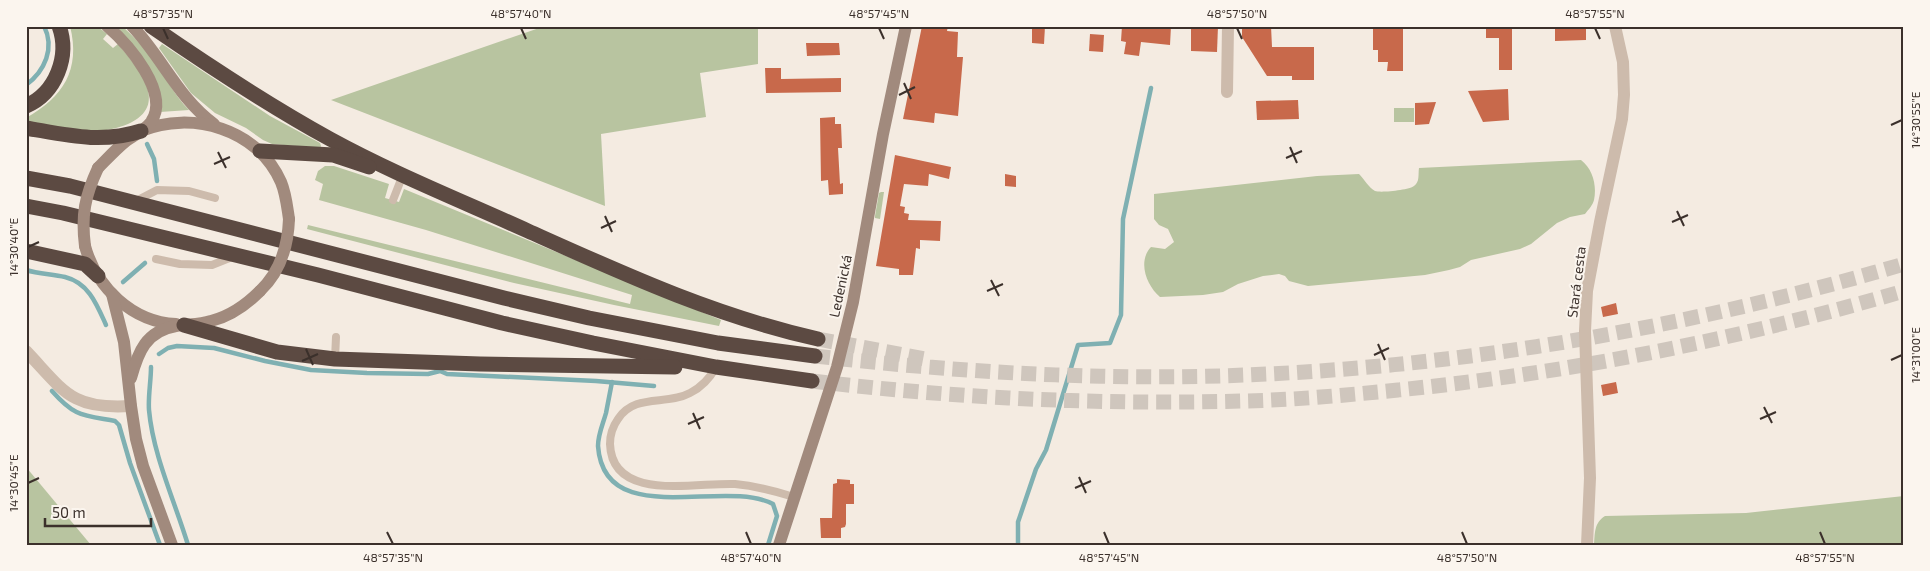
<svg xmlns="http://www.w3.org/2000/svg" width="1930" height="571" font-family="'Exo 2',sans-serif">
<style>
.green{fill:#b8c4a0}
.lines{fill:none;stroke-linecap:round;stroke-linejoin:round}
.stream{stroke:#7fb0b2;stroke-width:4.5}
.building{fill:#c8694b}
.highway-tunnel{stroke:#cfc6bd;stroke-width:15;stroke-dasharray:15 8;stroke-linecap:butt}
.lane{stroke:#cdbbac;stroke-width:8}
.street{stroke:#cdbbac;stroke-width:12}
.secondary{stroke:#a18a7d;stroke-width:12}
.highway{stroke:#5c4a42;stroke-width:15}
.secondary-bridge{stroke:#a18a7d;stroke-width:12}
.ticks{fill:none;stroke:#3b302b;stroke-width:2}
.labels{text-anchor:middle;dominant-baseline:central;stroke-width:4;stroke-linejoin:round;paint-order:stroke}
.street-label{font-size:14px;fill:#3b302b;stroke:#fbf5ee}
.neatline{fill:none;stroke:#3b302b;stroke-width:2}
.ticks-label{font-size:12px;text-anchor:middle;fill:#3b302b}
</style>
<rect width="100%" height="100%" fill="#f4ebe1"/>
<!-- green -->
<g class="green">
<path d="M70 26H97L107 34 103 39 113 48 118 44C138 68 171 105 128 124 118 128 106 131 95 131 73 132 48 126 26 123V118C63 97 81 70 70 26Z"/>
<path d="M112 26H122C135 38 147 50 157 65 168 81 175 96 189 110L160 112 161 104Z"/>
<polygon points="545,26 758,26 758,64 700,73 706,117 601,134 605,206 331,100"/>
<polygon points="162,44 270,116 320,143 321,146 320,148 272,144 263,140 246,128 215,113 191,93 159,48"/>
<rect x="1394" y="108" width="20" height="14"/>
<path d="M1581 160C1593 169 1597 186 1594 200 1593 205 1588 210 1585 214L1570 217 1557 223 1531 244 1520 249 1471 260 1460 267 1449 270 1425 275 1308 286 1289 281 1285 276 1279 274 1263 276 1238 284 1223 292 1203 295 1160 297C1147 286 1137 262 1151 247L1165 249 1174 242 1168 229 1159 225 1154 219V194L1317 176 1359 174C1364 179 1369 188 1375 191 1381 193 1409 190 1414 186 1420 182 1418 174 1419 168Z"/>
<polygon points="325,166 334,166 389,184 385,198 399,202 404,189 721,320 719,326 614,305 514,283 307,229 308,225 630,304 632,295 426,230 319,200 323,184 315,180 318,171"/>
<polygon points="881,192 884,192 880,219 875,218 875,216 879,193"/>
<polygon points="26,467 91,545 26,545"/>
<path d="M1904 496V545H1594C1595 533 1594 523 1605 516L1746 513Z"/>
</g>
<g class="lines">
<!-- stream -->
<g class="stream">
<path d="M26 85C45 71 55 48 44 26"/>
<polyline points="147,144 154,159 157,181"/>
<path d="M26 270C39 274 52 274 65 277 89 283 97 305 106 325"/>
<polyline points="123,282 145,263"/>
<polyline points="159,354 168,348 177,346 214,348 265,361 311,370 367,373 428,374 440,371 447,374 596,381 654,386"/>
<path d="M151 367C151 381 148 396 149 410 153 455 175 502 188 545"/>
<path d="M612 382C610 392 608 403 606 413 603 424 598 434 598 446 604 531 723 478 773 504L777 516 768 545"/>
<path d="M52 391C75 417 82 415 115 421L119 425 130 463 160 545"/>
<polyline points="1018,545 1018,522 1036,469 1046,450 1078,345 1110,343 1121,315 1123,219 1151,88"/>
</g>
</g>
<!-- building -->
<g class="building">
<polygon points="922,26 948,26 947,31 958,32 957,57 963,57 958,116 935,113 934,123 903,119"/>
<polygon points="1032,26 1045,26 1044,44 1032,43"/>
<polygon points="1122,26 1171,26 1170,45 1141,42 1139,56 1124,54 1126,42 1121,41"/>
<polygon points="1191,26 1218,26 1217,52 1191,51"/>
<polygon points="1242,26 1271,26 1272,47 1314,47 1314,80 1292,80 1292,76 1267,76 1242,37"/>
<polygon points="1373,26 1403,26 1403,71 1387,71 1388,62 1378,62 1378,50 1373,50"/>
<polygon points="1486,26 1512,26 1512,70 1499,70 1499,38 1486,38"/>
<polygon points="1555,26 1586,26 1586,40 1555,41"/>
<polygon points="1090,34 1104,35 1103,52 1089,51"/>
<polygon points="806,43 839,43 840,55 807,56"/>
<polygon points="765,68 781,68 781,79 841,78 841,92 766,93"/>
<polygon points="1508,89 1509,120 1483,122 1468,91"/>
<polygon points="1298,100 1299,119 1257,120 1256,101"/>
<polygon points="1436,102 1429,124 1415,125 1415,103"/>
<polygon points="835,117 835,124 841,124 842,148 838,148 840,184 843,183 843,194 829,195 828,180 821,181 820,118"/>
<polygon points="895,155 951,167 949,179 929,174 928,186 904,184 900,206 905,207 904,213 909,214 908,220 941,221 940,241 920,240 920,249 916,248 913,275 899,275 899,269 876,266"/>
<polygon points="1005,174 1016,176 1016,187 1005,186"/>
<polygon points="1616,303 1618,314 1603,317 1601,307"/>
<polygon points="1616,382 1618,393 1603,396 1601,385"/>
<polygon points="837,479 850,480 850,484 854,484 854,504 846,504 846,524 845,527 841,528 841,538 821,538 820,518 832,518 833,484 837,483"/>
</g>
<g class="lines">
<!-- highway-tunnel -->
<g class="highway-tunnel">
<polyline points="818,339 925,359"/>
<path d="M815 356C958 372 1102 381 1246 375 1469 366 1690 327 1904 264"/>
<path d="M812 381C955 398 1099 405 1243 401 1295 400 1347 395 1398 390 1569 373 1739 339 1904 291"/>
</g>
<!-- lane -->
<g class="lane">
<polyline points="393,200 402,177"/>
<polyline points="136,201 157,190 189,191 215,198"/>
<polyline points="156,259 180,264 212,265 232,257"/>
<polyline points="335,359 336,337"/>
<path d="M716 367C710 378 702 387 690 393 666 406 635 393 618 419 613 426 610 435 610 444 612 503 697 482 735 484 756 486 775 491 794 497"/>
</g>
<!-- street -->
<g class="street">
<polyline points="1227,92 1228,26"/>
<path d="M26 351C64 391 71 410 131 406"/>
<polyline points="1587,545 1590,478 1585,331 1587,291 1600,222 1622,119 1624,95 1623,62 1615,26"/>
</g>
<!-- secondary -->
<g class="secondary">
<path d="M132 26C162 57 178 98 214 124"/>
<path d="M141 131C192 110 258 129 281 182 286 194 287 206 289 219"/>
<path d="M98 168C107 159 116 149 126 141 135 135 145 130 151 122 171 93 128 44 107 26"/>
<path d="M85 246C96 287 132 322 176 324"/>
<polyline points="112,294 124,342 131,406 136,439 143,466 172,545"/>
<path d="M131 378C138 352 146 331 176 326 188 324 199 325 211 321 231 316 246 305 260 291"/>
<polyline points="779,545 837,367 853,302 883,134 906,26"/>
</g>
<!-- highway -->
<g class="highway">
<path d="M151 26C209 66 268 105 330 139 394 174 462 201 528 231 624 274 715 316 818 339"/>
<path d="M26 106C56 93 70 56 59 26"/>
<path d="M26 128C67 135 100 144 141 131"/>
<polyline points="260,151 333,155 369,167"/>
<polyline points="26,178 70,186 504,298 589,318 718,343 815,356"/>
<polyline points="26,206 63,213 318,275 502,323 593,343 716,367 812,381"/>
<polyline points="26,251 85,264 98,276"/>
<polyline points="184,325 277,352 335,359 480,364 675,367"/>
</g>
<!-- secondary-bridge -->
<g class="secondary-bridge">
<path d="M85 246C81 215 85 196 98 168"/>
<path d="M260 291C280 272 288 246 289 219"/>
</g>
</g>
<!-- ticks -->
<path class="ticks" d="M163 28 168 39M521 28 526 39M879 28 884 39M1237 28 1242 39M1595 28 1600 39M904 83 911 99M899 95 915 87M1891 125 1902 120M1290 147 1297 163M218 152 226 168M1286 158 1302 151M214 164 230 157M1677 211 1684 226M605 216 612 232M1672 222 1688 215M601 228 616 221M28 247 39 242M991 280 999 296M987 291 1003 284M1378 344 1385 360M306 349 313 365M1374 355 1389 348M1891 360 1902 355M302 361 318 354M1764 407 1772 423M693 413 700 429M1760 419 1776 412M688 424 704 417M1079 477 1086 493M28 483 39 478M1075 488 1091 481M387 532 393 544M746 532 751 544M1104 532 1109 544M1462 532 1467 544M1820 532 1825 544"/>
<g class="labels">
<!-- street labels -->
<g class="street-label">
<text transform="translate(1576 282) rotate(-83)">Stará cesta</text>
<text transform="translate(840 286) rotate(-78)">Ledenická</text>
</g>
</g>
<!-- border -->
<rect width="1930" height="571" fill="none" stroke="#fbf5ee" stroke-width="55"/>
<!-- scale -->
<path d="M45 518v8h106v-8" fill="none" stroke="#3b302b" stroke-width="2.5"/>
<text x="52" y="518" font-size="15" fill="#3b302b" stroke="#fbf5ee" stroke-width="4" paint-order="stroke">50 m</text>
<rect x="28" y="28" width="1874" height="516" class="neatline"/>
<g class="ticks-label">
<text x="163" y="18">48°57'35"N</text>
<text x="521" y="18">48°57'40"N</text>
<text x="879" y="18">48°57'45"N</text>
<text x="1237" y="18">48°57'50"N</text>
<text x="1595" y="18">48°57'55"N</text>
<text transform="translate(1916 120) rotate(-90)" y="4">14°30'55"E</text>
<text transform="translate(14 247) rotate(-90)" y="4">14°30'40"E</text>
<text transform="translate(1916 355) rotate(-90)" y="4">14°31'00"E</text>
<text transform="translate(14 483) rotate(-90)" y="4">14°30'45"E</text>
<text x="393" y="562">48°57'35"N</text>
<text x="751" y="562">48°57'40"N</text>
<text x="1109" y="562">48°57'45"N</text>
<text x="1467" y="562">48°57'50"N</text>
<text x="1825" y="562">48°57'55"N</text>
</g>
</svg>
